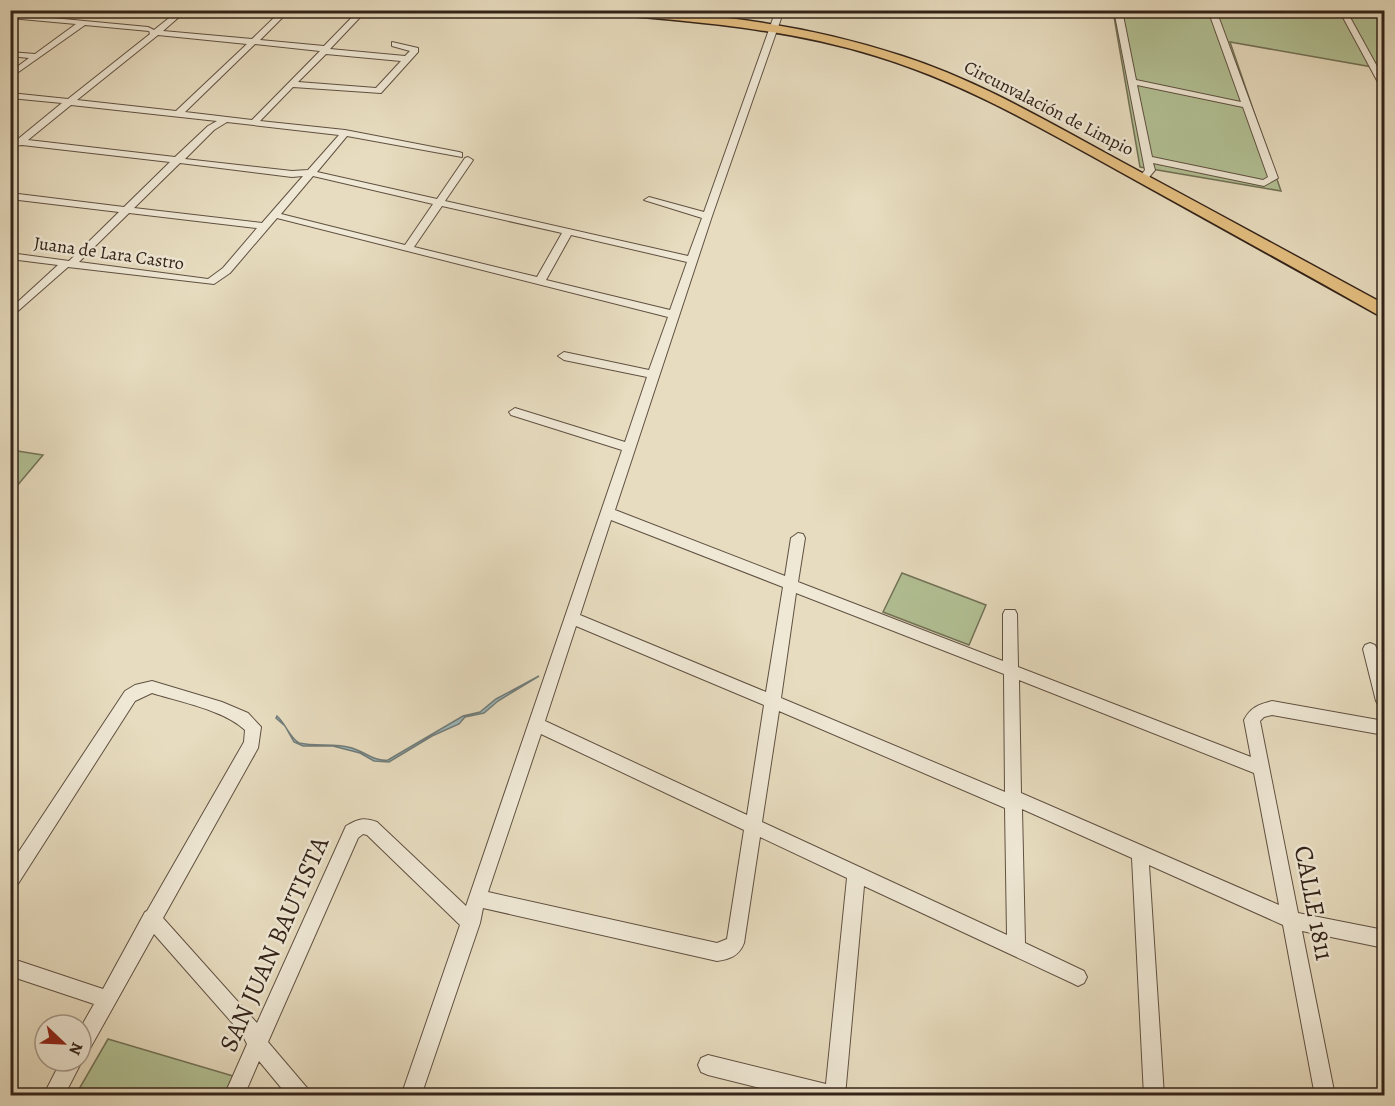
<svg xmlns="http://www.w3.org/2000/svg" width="1395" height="1106" font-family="Alegreya,serif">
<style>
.green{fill:#b2c195;stroke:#727257;stroke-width:1.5}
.water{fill:#9cb9bd;stroke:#727d7b;stroke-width:1.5}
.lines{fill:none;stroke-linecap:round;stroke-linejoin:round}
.minor-casing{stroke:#605142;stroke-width:2}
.highway-casing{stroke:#332319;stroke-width:3}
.minor{fill:#efe8d5;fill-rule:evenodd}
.highway{fill:#e4be80;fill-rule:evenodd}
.labels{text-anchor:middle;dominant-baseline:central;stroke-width:5;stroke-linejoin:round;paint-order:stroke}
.far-street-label{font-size:18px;fill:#332319;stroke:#efe8d5}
.near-street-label{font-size:26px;fill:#332319;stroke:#efe8d5}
</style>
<rect width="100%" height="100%" fill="#e7dcbf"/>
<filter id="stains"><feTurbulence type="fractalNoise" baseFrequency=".00333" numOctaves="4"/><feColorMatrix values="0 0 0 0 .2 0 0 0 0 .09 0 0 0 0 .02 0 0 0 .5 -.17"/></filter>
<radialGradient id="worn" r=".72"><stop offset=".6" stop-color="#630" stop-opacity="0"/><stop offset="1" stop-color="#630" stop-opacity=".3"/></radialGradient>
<!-- green -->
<g class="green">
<polygon points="1113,11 1384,11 1384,69 1230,42 1281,191 1140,167"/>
<polygon points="11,450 43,455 11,493 10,450"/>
<polygon points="902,573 986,605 969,645 883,612"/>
<polygon points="108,1039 233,1076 224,1095 75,1096"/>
</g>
<!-- water -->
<path class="water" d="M539 676 498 701 484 713 465 717 459 724 432 736 389 762 374 761 360 753 333 746H303L294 742 285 726 276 718 277 716C286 724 289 737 299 743 317 747 334 743 352 748 365 752 375 762 388 760L463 716 480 712 496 699Z"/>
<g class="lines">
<!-- minor casing -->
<g class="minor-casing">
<g id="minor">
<path d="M179 10H187L163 31 252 39 282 10H290L260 40 324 46 359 10H367L330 49 405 56 410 51 392 46V42L418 48V52L381 93 293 87 260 121 345 130 459 152 462 153V157L347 136 317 172 437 199 465 158 468 157 473 160 445 201 688 256 702 218 644 200 649 197 704 212 776 10H784L712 216 615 510 785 576 791 538 798 533 803 534 805 538 798 582 1003 661V614L1005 610H1015L1017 614 1018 667 1251 757 1244 720C1251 707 1258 705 1272 701L1384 721V735L1272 715 1264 717 1260 721 1298 913 1384 930V948L1302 931 1335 1096H1315L1283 925 1149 865 1164 1096H1144L1132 858 1022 809 1025 943 1084 971 1087 977 1084 983 1078 986 1072 983 864 886 845 1096H792L708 1075 701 1072 698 1065 701 1058 708 1055 826 1084 847 878 760 837 744 943C739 956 730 959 717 961L483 908 480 923 421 1096H401L460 925 367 835 363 834 358 838 268 1042 308 1089 311 1096H288L259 1061 244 1096H224L247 1044 242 1034 154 934 88 1052 81 1055V1027L94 1004 10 976V958L103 989 145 912 147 911 244 742 245 730C224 710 180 702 152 693L135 701 16 887 10 889V865L125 691 135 685 152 681 222 702 248 713 261 727 258 748 163 918 257 1023 346 826C358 819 364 817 377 822L466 906 622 450 511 415 509 412 515 408 625 442 647 377 564 360 558 356 564 352 649 370 668 317 277 218 230 273 214 284 68 267 10 318V309L58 265 10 259V253L69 261 119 212 10 199V193L124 207 170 162 22 145 14 146 11 139H18L62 103 10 98V93L68 99 150 34 149 31 85 25 10 78V72L29 58 10 56V52L35 54 76 24 10 18V14L148 27 154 30ZM158 35 247 44 176 111 77 100ZM255 44 320 51 252 120 185 112ZM326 54 401 61 376 88 298 82ZM71 105 217 121 208 126 175 157 28 140ZM227 122 339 135 308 170 292 171 185 159 214 130ZM180 163 292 177 303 176 262 223 134 208ZM313 176 433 204 405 245 281 214ZM442 206 562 233 537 277 414 247ZM129 213 257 228 223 268 208 279 79 262ZM571 235 687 262 670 310 546 280ZM611 520 783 587 766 692 580 615ZM796 593 1004 674 1005 792 781 698ZM576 626 764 705 747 815 545 721ZM1019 680 1254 773 1279 905 1021 793ZM779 711 1005 808 1007 935 762 822ZM541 734 744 830 727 939 717 943 488 892Z"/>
<path d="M1114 10H1122L1136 80 1241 102 1208 10H1216L1278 178 1264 186 1153 163 1155 170 1146 181H1140L1138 179 1145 170ZM1137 85 1243 107 1268 177 1263 180 1152 157Z"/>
<polygon points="1339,10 1346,10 1384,79 1384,88 1380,86"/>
<path d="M1370 643 1375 645C1385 664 1386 687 1384 708L1379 706 1376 701 1363 649 1365 645Z"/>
<polygon points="81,1060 82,1061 64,1096 43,1096 61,1061"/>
</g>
</g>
<!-- highway casing -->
<g class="highway-casing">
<path id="highway" d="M590 10C695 10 802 23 902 56 980 81 1050 123 1122 162 1210 209 1297 257 1384 304V316L1378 315C1291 266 1204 218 1117 170 1039 127 962 82 876 56 785 28 690 21 595 13Z"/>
</g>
<!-- minor -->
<use href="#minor" class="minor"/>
<!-- highway -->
<use href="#highway" class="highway"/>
</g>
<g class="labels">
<!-- far-street labels -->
<g class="far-street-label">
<text transform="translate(1049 108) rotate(27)">Circunvalación de Limpio</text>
<text transform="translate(109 253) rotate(8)">Juana de Lara Castro</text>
</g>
<!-- near-street labels -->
<g class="near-street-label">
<text transform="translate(1314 903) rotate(79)">CALLE 1811</text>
<text transform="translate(274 944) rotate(-66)">SAN JUAN BAUTISTA</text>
</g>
</g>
<!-- margin -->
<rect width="1395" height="1106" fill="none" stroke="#e7dcbf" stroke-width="36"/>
<rect x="12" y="12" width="1371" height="1082" fill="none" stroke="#332319" stroke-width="3"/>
<rect x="18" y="18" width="1359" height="1070" fill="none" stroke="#332319" stroke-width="1.5"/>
<!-- north arrow -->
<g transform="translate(63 1043) rotate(113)"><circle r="28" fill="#efe8d5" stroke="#a4998a" stroke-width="1.5"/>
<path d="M0-4.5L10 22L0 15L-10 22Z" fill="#8f2418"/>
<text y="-9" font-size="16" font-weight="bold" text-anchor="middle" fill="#332319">N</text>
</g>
<rect width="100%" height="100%" filter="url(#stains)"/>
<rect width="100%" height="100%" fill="url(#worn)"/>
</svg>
